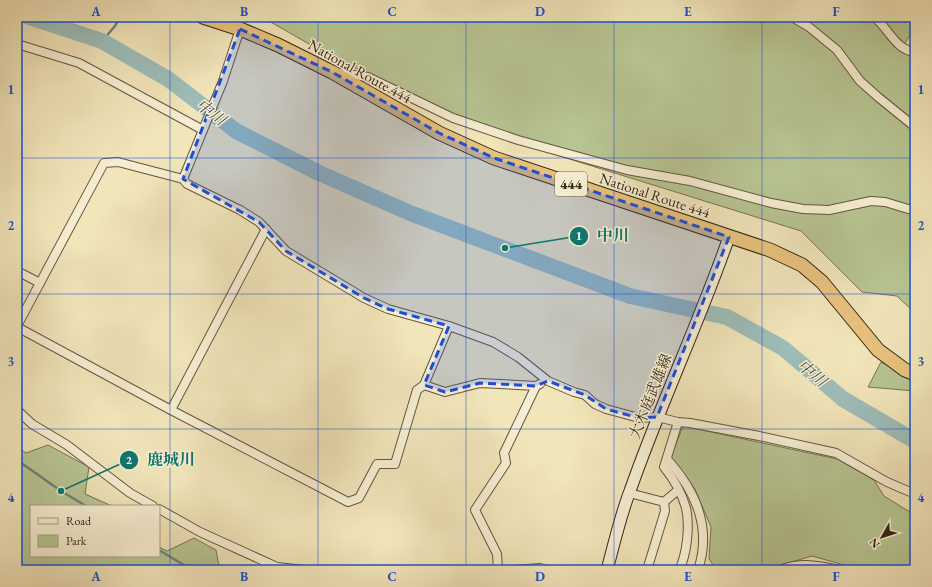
<svg xmlns="http://www.w3.org/2000/svg" width="932" height="587" font-family="'EB Garamond','Noto Serif JP',serif">
<style>
.green{fill:#b7c592;stroke:#767654}
.lines{fill:none;stroke-linecap:round;stroke-linejoin:round}
.stream{stroke:#738178;stroke-width:2.5}
.river{stroke:#9dbdb8;stroke-width:16}
.minor-casing{stroke:#645640;stroke-width:10}
.secondary-casing{stroke:#352617;stroke-width:13}
.trunk-casing{stroke:#352617;stroke-width:15}
.minor{stroke:#f6eed2;stroke-width:8}
.secondary{stroke:#f6eed2;stroke-width:11}
.trunk{stroke:#e8c27d;stroke-width:13}
.marked{fill:#1d4ed8;fill-opacity:0.2;stroke:#1d4ed8;stroke-width:3;stroke-dasharray:8 5;stroke-linejoin:round}
.grid{fill:none;stroke:#1d4ed8;stroke-width:1;stroke-opacity:0.55}
.labels{text-anchor:middle;dominant-baseline:central;stroke-width:3;stroke-linejoin:round;paint-order:stroke}
.shield{fill:#f6eed2;stroke:#6f624f;stroke-width:1}
.shield-label{font-size:14px;font-weight:bold;fill:#352617}
.street-label{font-size:15px;fill:#352617;stroke:#f6eed2}
.water-label{font-size:16px;font-style:italic;fill:#545347;stroke:#f6eed2}
.leader{fill:none;stroke:#0f766e;stroke-width:1.5}
.callout-dot{fill:#0f766e;stroke:#f6eed2;stroke-width:1.5}
.mark-label{font-size:12px;text-anchor:middle;font-weight:bold;fill:#fff}
.callout-label{font-size:16px;text-anchor:middle;font-weight:bold;fill:#0f766e;stroke:#f6eed2;stroke-width:3;stroke-linejoin:round;paint-order:stroke}
.neatline{fill:none;stroke:#1d4ed8;stroke-width:1.5}
.grid-label{font-size:13px;text-anchor:middle;font-weight:bold;fill:#1d4ed8}
</style>
<rect width="100%" height="100%" fill="#f1e5ba"/>
<filter id="stains"><feTurbulence type="fractalNoise" baseFrequency=".005" numOctaves="4"/><feColorMatrix values="0 0 0 0 .2 0 0 0 0 .09 0 0 0 0 .02 0 0 0 .5 -.17"/></filter>
<radialGradient id="worn" r=".72"><stop offset=".6" stop-color="#630" stop-opacity="0"/><stop offset="1" stop-color="#630" stop-opacity=".3"/></radialGradient>
<!-- green -->
<g class="green">
<polygon points="262,17 915,17 915,26 903,47 915,59 915,313 897,296 862,292 801,231 502,138 330,56"/>
<polygon points="881,362 915,380 915,391 868,387"/>
<polygon points="683,426 837,459 874,480 884,496 915,515 915,570 862,570 812,556 764,570 717,570 709,559 711,527 695,489 671,457"/>
<polygon points="48,445 89,467 85,494 112,506 31,506 31,556 159,556 159,547 167,551 194,538 216,550 219,566 226,570 17,570 17,447 26,453"/>
</g>
<g class="lines">
<!-- stream -->
<g class="stream">
<polyline points="102,41 115,26 120,17"/>
<polyline points="17,460 61,491 86,506"/>
<polyline points="159,550 192,570"/>
</g>
<!-- river -->
<polyline class="river" points="29,17 102,41 168,79 236,131 319,173 410,213 630,296 727,317 783,348 843,399 915,441"/>
<!-- minor casing -->
<g class="minor-casing">
<g id="minor">
<polyline points="792,17 809,27 837,50 860,81 878,97 915,127"/>
<path d="M874 17C888 27 895 50 915 52"/>
<polyline points="17,44 79,63 203,130"/>
<polyline points="340,73 368,77 453,118 518,140 627,170 690,181 771,203 803,209 829,210 871,201 885,202 915,211"/>
<polyline points="183,179 223,81 240,29"/>
<polyline points="17,271 40,283"/>
<polyline points="17,326 104,163 118,162 183,179 187,184 240,210 259,222 286,251 364,298 388,309 449,326 493,342 518,357 548,381 574,392 585,395 595,404 606,409 639,418 657,417 678,422 690,423 759,436 836,453 887,482 915,494"/>
<polyline points="449,326 424,385 445,392 480,383 536,386 540,384"/>
<polyline points="17,327 171,410 348,502 359,498 377,464 395,464 417,390 424,385"/>
<polyline points="17,410 32,424 67,445 130,493 153,506"/>
<polyline points="171,410 266,229"/>
<path d="M678 422 664 467C673 478 682 494 686 508 690 525 687 555 679 570"/>
<path d="M667 459C696 491 712 528 698 570"/>
<polyline points="629,493 664,502"/>
<polyline points="664,502 678,490"/>
<polyline points="159,509 200,532 277,567 305,570"/>
<polyline points="498,570 497,554 475,510 506,463 504,453 536,386"/>
<polyline points="513,570 540,568 548,570"/>
<polyline points="647,570 665,511 664,502"/>
<path d="M779 570C801 562 818 565 840 570"/>
</g>
</g>
<!-- secondary casing -->
<g class="secondary-casing">
<path id="secondary" d="M607 570C614 544 620 517 630 491 660 405 699 323 729 237"/>
</g>
<!-- trunk casing -->
<g class="trunk-casing">
<polyline id="trunk" points="203,17 240,29 278,45 332,72 439,133 494,158 770,250 802,265 822,282 878,350 905,370 915,374"/>
</g>
<!-- minor -->
<use href="#minor" class="minor"/>
<!-- secondary -->
<use href="#secondary" class="secondary"/>
<!-- trunk -->
<use href="#trunk" class="trunk"/>
</g>
<!-- marked area -->
<path class="marked" d="M240 29 332 72 439 133 494 158 729 237 657 417 639 418 606 409 585 395 548 381 536 386 480 383 445 392 424 385 449 326 388 309 364 298 286 251 259 222 183 179Z"/>
<!-- grid -->
<path class="grid" d="M170 17V570M318 17V570M466 17V570M614 17V570M762 17V570M17 158H915M17 294H915M17 429H915"/>
<g class="labels">
<!-- shield labels -->
<rect class="shield" x="555" y="172" width="32" height="24" rx="3"/>
<g class="shield-label">
<text x="571" y="184">444</text>
</g>
<!-- street labels -->
<g class="street-label">
<text transform="translate(360 71) rotate(29)">National Route 444</text>
<text transform="translate(655 195) rotate(18)">National Route 444</text>
<text transform="translate(650 396) rotate(-68)">大木庭武雄線</text>
</g>
<!-- water labels -->
<g class="water-label">
<text transform="translate(211 112) rotate(37)">中川</text>
<text transform="translate(812 373) rotate(40)">中川</text>
</g>
</g>
<!-- callouts -->
<path class="leader" d="M505 248L579 236M61 491L129 460"/>
<g class="callout-dot">
<circle cx="505" cy="248" r="4"/>
<circle cx="61" cy="491" r="4"/>
<circle cx="579" cy="236" r="10"/>
<circle cx="129" cy="460" r="10"/>
</g>
<g class="mark-label">
<text x="579" y="240">1</text>
<text x="129" y="464">2</text>
</g>
<g class="callout-label">
<text x="613" y="241">中川</text>
<text x="171" y="465">鹿城川</text>
</g>
<!-- margin -->
<rect width="932" height="587" fill="none" stroke="#f1e5ba" stroke-width="44"/>
<!-- legend -->
<rect x="30" y="505" width="130" height="52" fill="#f6eed2" stroke="#a99e87"/>
<rect x="38" y="518" width="20" height="6" fill="#f6eed2" stroke="#a99e87"/>
<text x="66" y="525" font-size="12" fill="#352617">Road</text>
<rect x="38" y="535" width="20" height="12" fill="#b7c592" stroke="#a99e87"/>
<text x="66" y="545" font-size="12" fill="#352617">Park</text>
<!-- north arrow -->
<g transform="translate(882 537) rotate(231)" stroke="#f6eed2" stroke-width="3" paint-order="stroke">
<path d="M0-3L7 15L0 10L-7 15Z" fill="#352617"/>
<text y="-6" font-size="11" font-weight="bold" text-anchor="middle" fill="#352617">N</text>
</g>
<rect x="22" y="22" width="888" height="543" class="neatline"/>
<g class="grid-label">
<text x="96" y="16">A</text>
<text x="244" y="16">B</text>
<text x="392" y="16">C</text>
<text x="540" y="16">D</text>
<text x="688" y="16">E</text>
<text x="836" y="16">F</text>
<text x="11" y="94">1</text>
<text x="921" y="94">1</text>
<text x="11" y="230">2</text>
<text x="921" y="230">2</text>
<text x="11" y="366">3</text>
<text x="921" y="366">3</text>
<text x="11" y="502">4</text>
<text x="921" y="502">4</text>
<text x="96" y="581">A</text>
<text x="244" y="581">B</text>
<text x="392" y="581">C</text>
<text x="540" y="581">D</text>
<text x="688" y="581">E</text>
<text x="836" y="581">F</text>
</g>
<rect width="100%" height="100%" filter="url(#stains)"/>
<rect width="100%" height="100%" fill="url(#worn)"/>
</svg>
